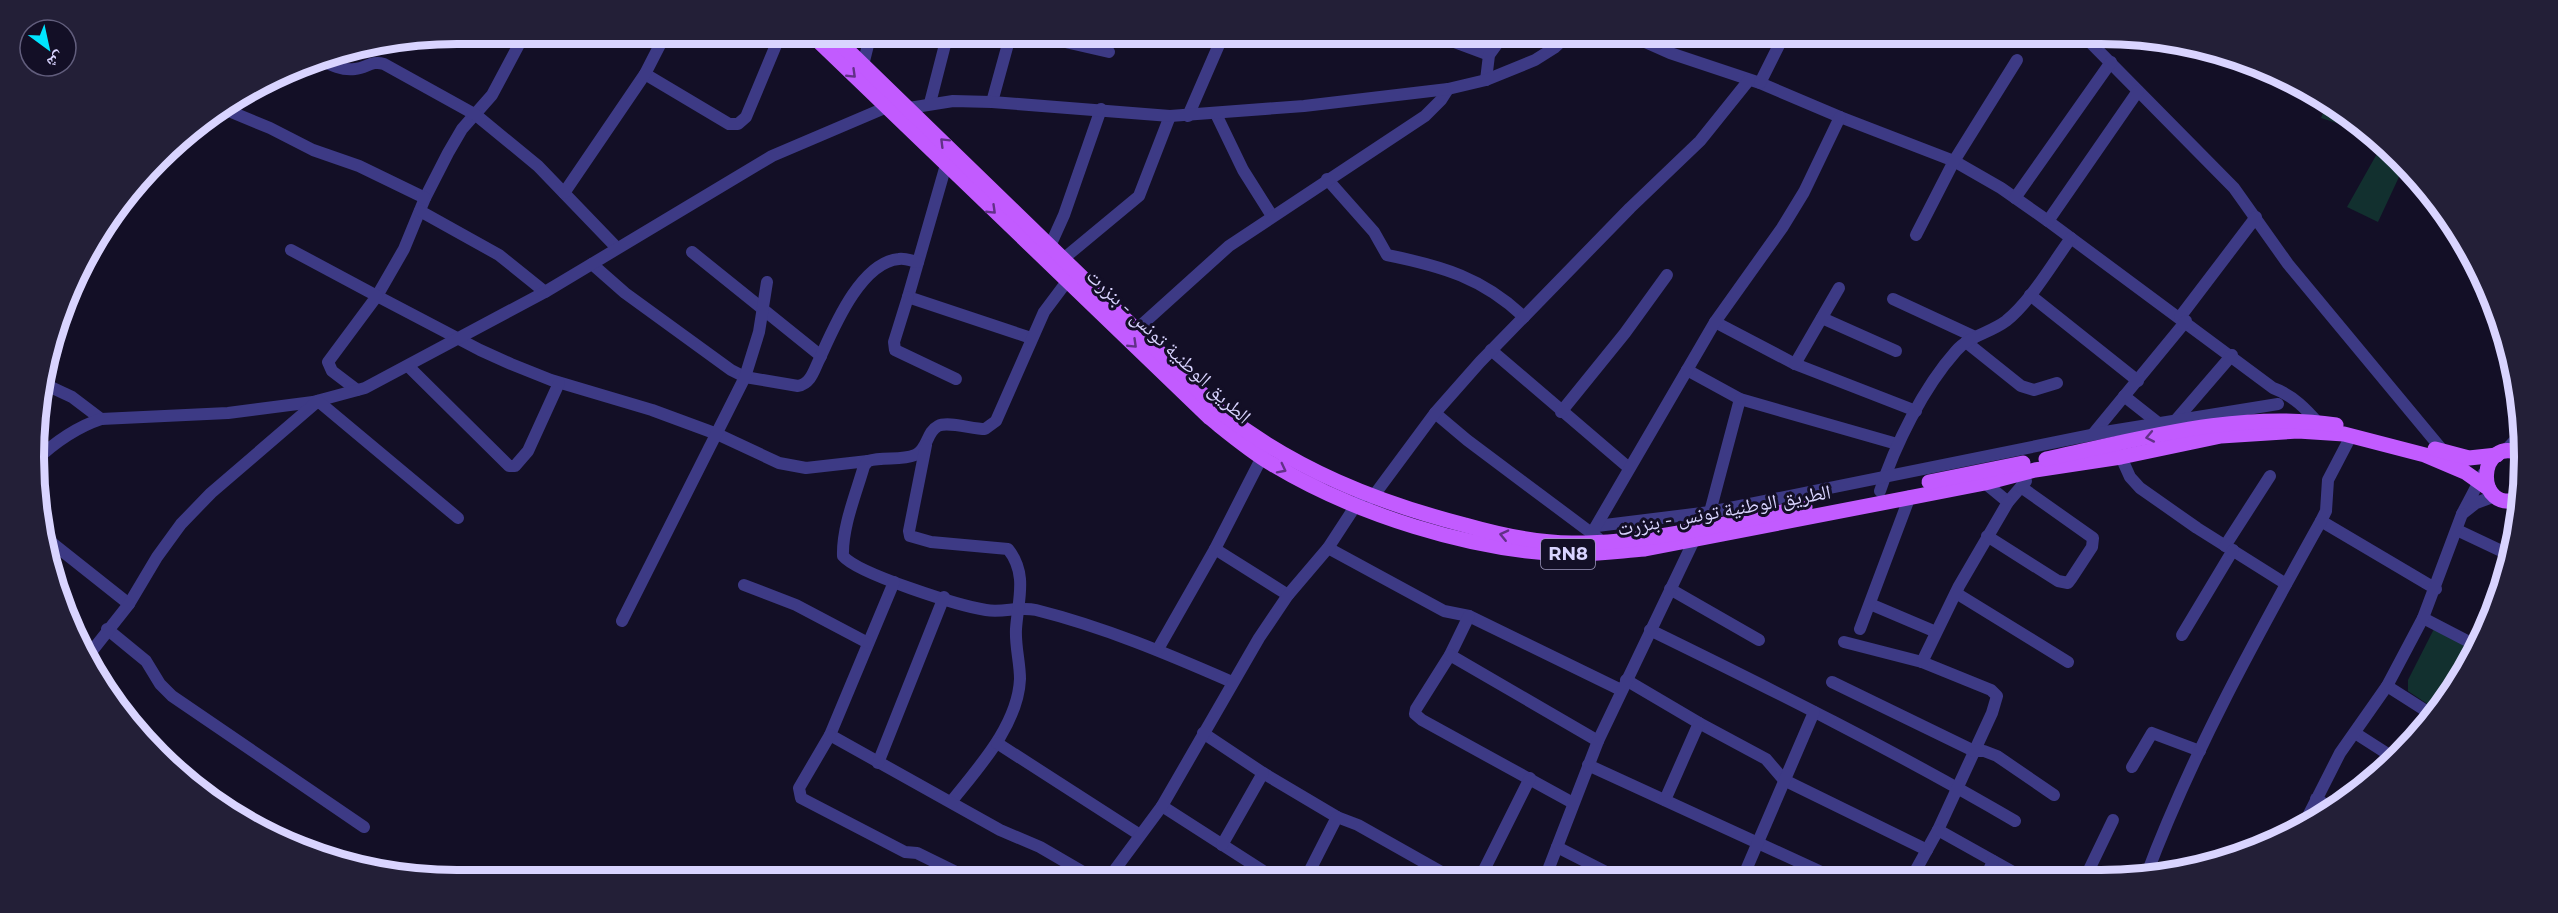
<svg xmlns="http://www.w3.org/2000/svg" width="2558" height="913" font-family="Montserrat,'Noto Naskh Arabic',sans-serif">
<style>
.green{fill:#12302f}
.lines{fill:none;stroke-linecap:round;stroke-linejoin:round}
.minor{stroke:#3d3a85;stroke-width:12}
.major{stroke:#c25bff;stroke-width:15}
.oneway{stroke:#623188}
.labels{text-anchor:middle;dominant-baseline:central;stroke-width:6;stroke-linejoin:round;paint-order:stroke}
.shield{fill:#130f26;stroke:#9e99be;stroke-width:1.5}
.shield-label{font-size:18px;font-weight:bold;fill:#d9d4ff}
.street-label{font-size:20px;fill:#d9d4ff;stroke:#130f26}
.rim{fill:none;stroke:#d9d4ff;stroke-width:8}
</style>
<rect width="100%" height="100%" fill="#130f26"/>
<!-- green -->
<g class="green">
<polygon points="2328,101 2351,115 2343,125 2321,118"/>
<polygon points="2383,143 2405,164 2378,222 2347,207"/>
<polygon points="2436,625 2477,648 2468,669 2435,709 2408,691 2408,680"/>
</g>
<g class="lines">
<!-- minor -->
<g class="minor">
<polyline points="525,33 492,95 462,129 448,153 425,198 404,249 377,296 480,350 511,364 551,380 652,410 717,434 779,463 806,468 868,461"/>
<polyline points="1026,33 1109,52"/>
<polyline points="1430,33 1489,55"/>
<path d="M1625 33 1670 53 1760 83 1840 117 1954 161 2001 188 2048 221 2273 388C2293 395 2307 410 2320 425"/>
<polyline points="2081,33 2234,188 2288,264 2444,452"/>
<path d="M317 58C329 64 341 71 355 69 367 68 371 60 384 64L476 115 538 166 617 248"/>
<polyline points="863,65 871,33"/>
<polyline points="645,74 729,124 738,124 746,117 781,33"/>
<polyline points="1486,80 1489,55 1505,33"/>
<polyline points="1760,83 1785,33"/>
<polyline points="992,102 1011,33"/>
<polyline points="930,103 948,33"/>
<polyline points="224,109 270,128 313,150 359,166 425,198"/>
<polyline points="1216,114 1243,170 1272,216"/>
<polyline points="1188,116 1224,33"/>
<polyline points="946,165 908,297 1031,338"/>
<path d="M1327 179 1374 232 1387 255C1442 266 1483 278 1524 317"/>
<polyline points="564,193 645,74 666,33"/>
<polyline points="2015,198 2111,62"/>
<polyline points="420,211 499,255 545,292"/>
<polyline points="2048,221 2138,91"/>
<polyline points="1916,235 1954,161 2017,60"/>
<polyline points="1050,246 1064,215 1101,109"/>
<polyline points="291,250 377,296 328,362 332,371 357,390"/>
<polyline points="692,252 821,356"/>
<polyline points="1063,259 1139,196 1170,116"/>
<path d="M592 264 625 293 731 370 745 377 798 386C812 383 814 369 820 358 834 327 861 262 899 259 905 258 912 261 918 262"/>
<path d="M1068 280 1044 312 996 421 985 429C972 429 948 421 938 426 926 432 928 450 915 455 901 461 883 456 868 461L864 466C856 494 842 527 843 556 858 574 960 606 986 610 1003 613 1019 606 1036 610 1104 627 1168 654 1232 682"/>
<polyline points="2030,295 2138,381"/>
<polyline points="908,297 894,342 895,350 956,379"/>
<polyline points="1893,299 1975,337"/>
<polyline points="2180,317 2256,217"/>
<polyline points="1822,318 1896,351"/>
<polyline points="1715,322 1795,364 1916,411"/>
<polyline points="1137,329 1229,246 1425,116 1441,100 1448,89"/>
<polyline points="1966,342 2021,386 2034,390 2057,383"/>
<polyline points="1491,350 1629,468"/>
<polyline points="1795,364 1839,288"/>
<polyline points="408,366 509,466 515,466 528,451 559,383"/>
<polyline points="1687,370 1740,399 1897,444"/>
<polyline points="42,383 72,397 101,419"/>
<polyline points="2124,396 2157,422"/>
<polyline points="1561,412 1625,333 1667,275"/>
<polyline points="1435,413 1467,440 1598,538"/>
<polyline points="2176,420 2232,355"/>
<polyline points="2093,434 2186,321"/>
<path d="M926 445 909 531 910 536 931 542 1008 549C1028 574 1018 600 1016 629 1015 646 1020 662 1020 679 1018 725 978 768 951 802"/>
<polyline points="2504,452 2517,438 2522,428"/>
<polyline points="2121,457 2130,477 2140,488 2197,528 2286,584"/>
<path d="M35 461C54 443 77 427 101 419L228 413 313 402 365 388 545 292 772 156 887 107 909 108 953 101 992 102 1170 116 1304 106 1448 89 1486 80 1535 60 1554 48 1570 33"/>
<polyline points="2483,474 2462,514 2476,503 2495,496"/>
<polyline points="1985,483 2008,502 2026,481"/>
<path d="M1880 491C1895 445 1923 388 1956 351 1969 336 1990 333 2006 321 2031 301 2052 264 2071 238"/>
<polyline points="1372,498 1435,413 1480,362 1630,208 1700,141 1749,80"/>
<polyline points="1710,512 1740,399"/>
<polyline points="2321,521 2436,589"/>
<polyline points="1597,526 1710,512 2111,431 2278,404"/>
<polyline points="2457,530 2512,556"/>
<polyline points="1592,533 1715,322 1782,228 1804,192 1840,117"/>
<polyline points="42,535 129,604"/>
<polyline points="1987,536 2058,581 2068,583 2071,579 2092,547 2093,538 2021,487"/>
<polyline points="2225,546 2270,476"/>
<polyline points="1328,548 1444,611 1469,616 1621,690"/>
<polyline points="1215,549 1288,595"/>
<polyline points="894,582 830,735 1000,830 1040,847 1095,879"/>
<polyline points="744,585 796,605 868,643"/>
<polyline points="1670,589 1759,640"/>
<polyline points="1956,593 2068,662"/>
<polyline points="1870,604 1936,632"/>
<polyline points="1469,616 1450,655 1416,709 1415,714 1422,720 1573,803"/>
<polyline points="2423,618 2477,646"/>
<polyline points="622,621 745,377 759,332 767,282"/>
<polyline points="107,629 146,661 160,684 172,696 364,827"/>
<polyline points="1860,629 1910,496"/>
<path d="M1650 630C1773 690 1897 752 2015 821"/>
<polyline points="2182,635 2233,550"/>
<polyline points="1844,642 1922,662 1991,690 1997,696 1992,713 1938,830 1912,877"/>
<polyline points="1158,649 1215,549 1262,457"/>
<polyline points="1450,655 1598,741"/>
<polyline points="88,656 129,604 157,557 181,524 211,493 318,401 458,518"/>
<polyline points="1922,662 1959,586 2008,502"/>
<polyline points="1626,680 1699,723 1766,759 1784,780 1927,850"/>
<polyline points="1832,682 1974,751 1984,751 1997,756 2054,795"/>
<polyline points="2387,686 2431,714"/>
<polyline points="1203,733 1263,773 1337,817"/>
<polyline points="2355,733 2394,758"/>
<polyline points="830,735 799,788 801,798 905,852 917,853 970,879"/>
<polyline points="997,743 1140,835"/>
<polyline points="878,763 944,597"/>
<polyline points="1588,765 1832,877"/>
<polyline points="2132,767 2152,733 2200,751"/>
<polyline points="2316,799 2332,808"/>
<polyline points="1665,800 1699,723"/>
<polyline points="1162,806 1274,878"/>
<polyline points="2302,828 2340,753 2387,686 2423,618 2462,514"/>
<polyline points="1938,830 2022,877"/>
<polyline points="1222,845 1263,773"/>
<polyline points="1557,847 1616,877"/>
<polyline points="2086,876 2113,820"/>
<path d="M2146 876C2192 753 2257 636 2321 521L2326 511 2328 480 2351 436"/>
<polyline points="1743,877 1814,712"/>
<polyline points="1986,877 1993,861"/>
<polyline points="1306,878 1337,817 1358,825 1452,878"/>
<polyline points="1480,878 1530,778"/>
<polyline points="1545,878 1598,741 1697,534"/>
<polyline points="1108,879 1162,806 1259,638 1288,595 1328,548 1360,499"/>
</g>
<!-- major -->
<g class="major">
<path d="M810 33 1210 418C1230 434 1250 451 1272 464 1355 514 1471 551 1567 554 1593 555 1619 551 1645 549L1985 483 2035 470 2121 457 2221 436 2298 431 2344 434 2425 455 2465 472 2489 489"/>
<path d="M830 33 1221 412C1294 469 1376 502 1465 525 1500 535 1536 543 1572 543 1647 544 1732 522 1805 507"/>
<polyline points="2435,449 2469,458 2497,455"/>
<path d="M2046 459C2140 439 2240 410 2336 425"/>
<polyline points="1929,482 2023,463"/>
<path d="M2522 498C2472 518 2477 431 2523 455"/>
</g>
</g>
<!-- one-way arrows -->
<defs><path id="oneway-chevron" d="M-2-3.5L2.5 0L-2 3.5" fill="none" stroke-width="1.6" stroke-linecap="round" stroke-linejoin="round" transform="scale(1.5)"/></defs>
<g class="oneway">
<use href="#oneway-chevron" transform="translate(852 74) rotate(44)"/>
<use href="#oneway-chevron" transform="translate(944 142) rotate(-135)"/>
<use href="#oneway-chevron" transform="translate(992 210) rotate(44)"/>
<use href="#oneway-chevron" transform="translate(1133 344) rotate(44)"/>
<use href="#oneway-chevron" transform="translate(2150 437) rotate(169)"/>
<use href="#oneway-chevron" transform="translate(1282 469) rotate(27)"/>
<use href="#oneway-chevron" transform="translate(1504 535) rotate(-167)"/>
</g>
<g class="labels">
<!-- shield labels -->
<rect class="shield" x="1541" y="539" width="54" height="30" rx="4.5"/>
<g class="shield-label">
<text x="1568" y="554">RN8</text>
</g>
<!-- street labels -->
<g class="street-label">
<text transform="translate(1169 346) rotate(43)">الطريق الوطنية تونس - بنزرت</text>
<text transform="translate(1724 510) rotate(-10)">الطريق الوطنية تونس - بنزرت</text>
</g>
</g>
<!-- crop -->
<path d="M0 0H2558V913H0ZM457 44H2101A413 413 0 0 1 2514 457V457A413 413 0 0 1 2101 870H457A413 413 0 0 1 44 457V457A413 413 0 0 1 457 44Z" fill="#231f37" fill-rule="evenodd"/>
<path class="rim" d="M457 44H2101A413 413 0 0 1 2514 457V457A413 413 0 0 1 2101 870H457A413 413 0 0 1 44 457V457A413 413 0 0 1 457 44Z"/>
<!-- north arrow -->
<g transform="translate(48 48) rotate(147)"><circle r="28" fill="#130f26" stroke="#625e7d" stroke-width="1.5"/>
<path d="M0-4.5L10 22L0 15L-10 22Z" fill="#00e5ff"/>
<text y="-9" font-size="16" font-weight="bold" text-anchor="middle" fill="#d9d4ff">ش</text>
</g>
</svg>
